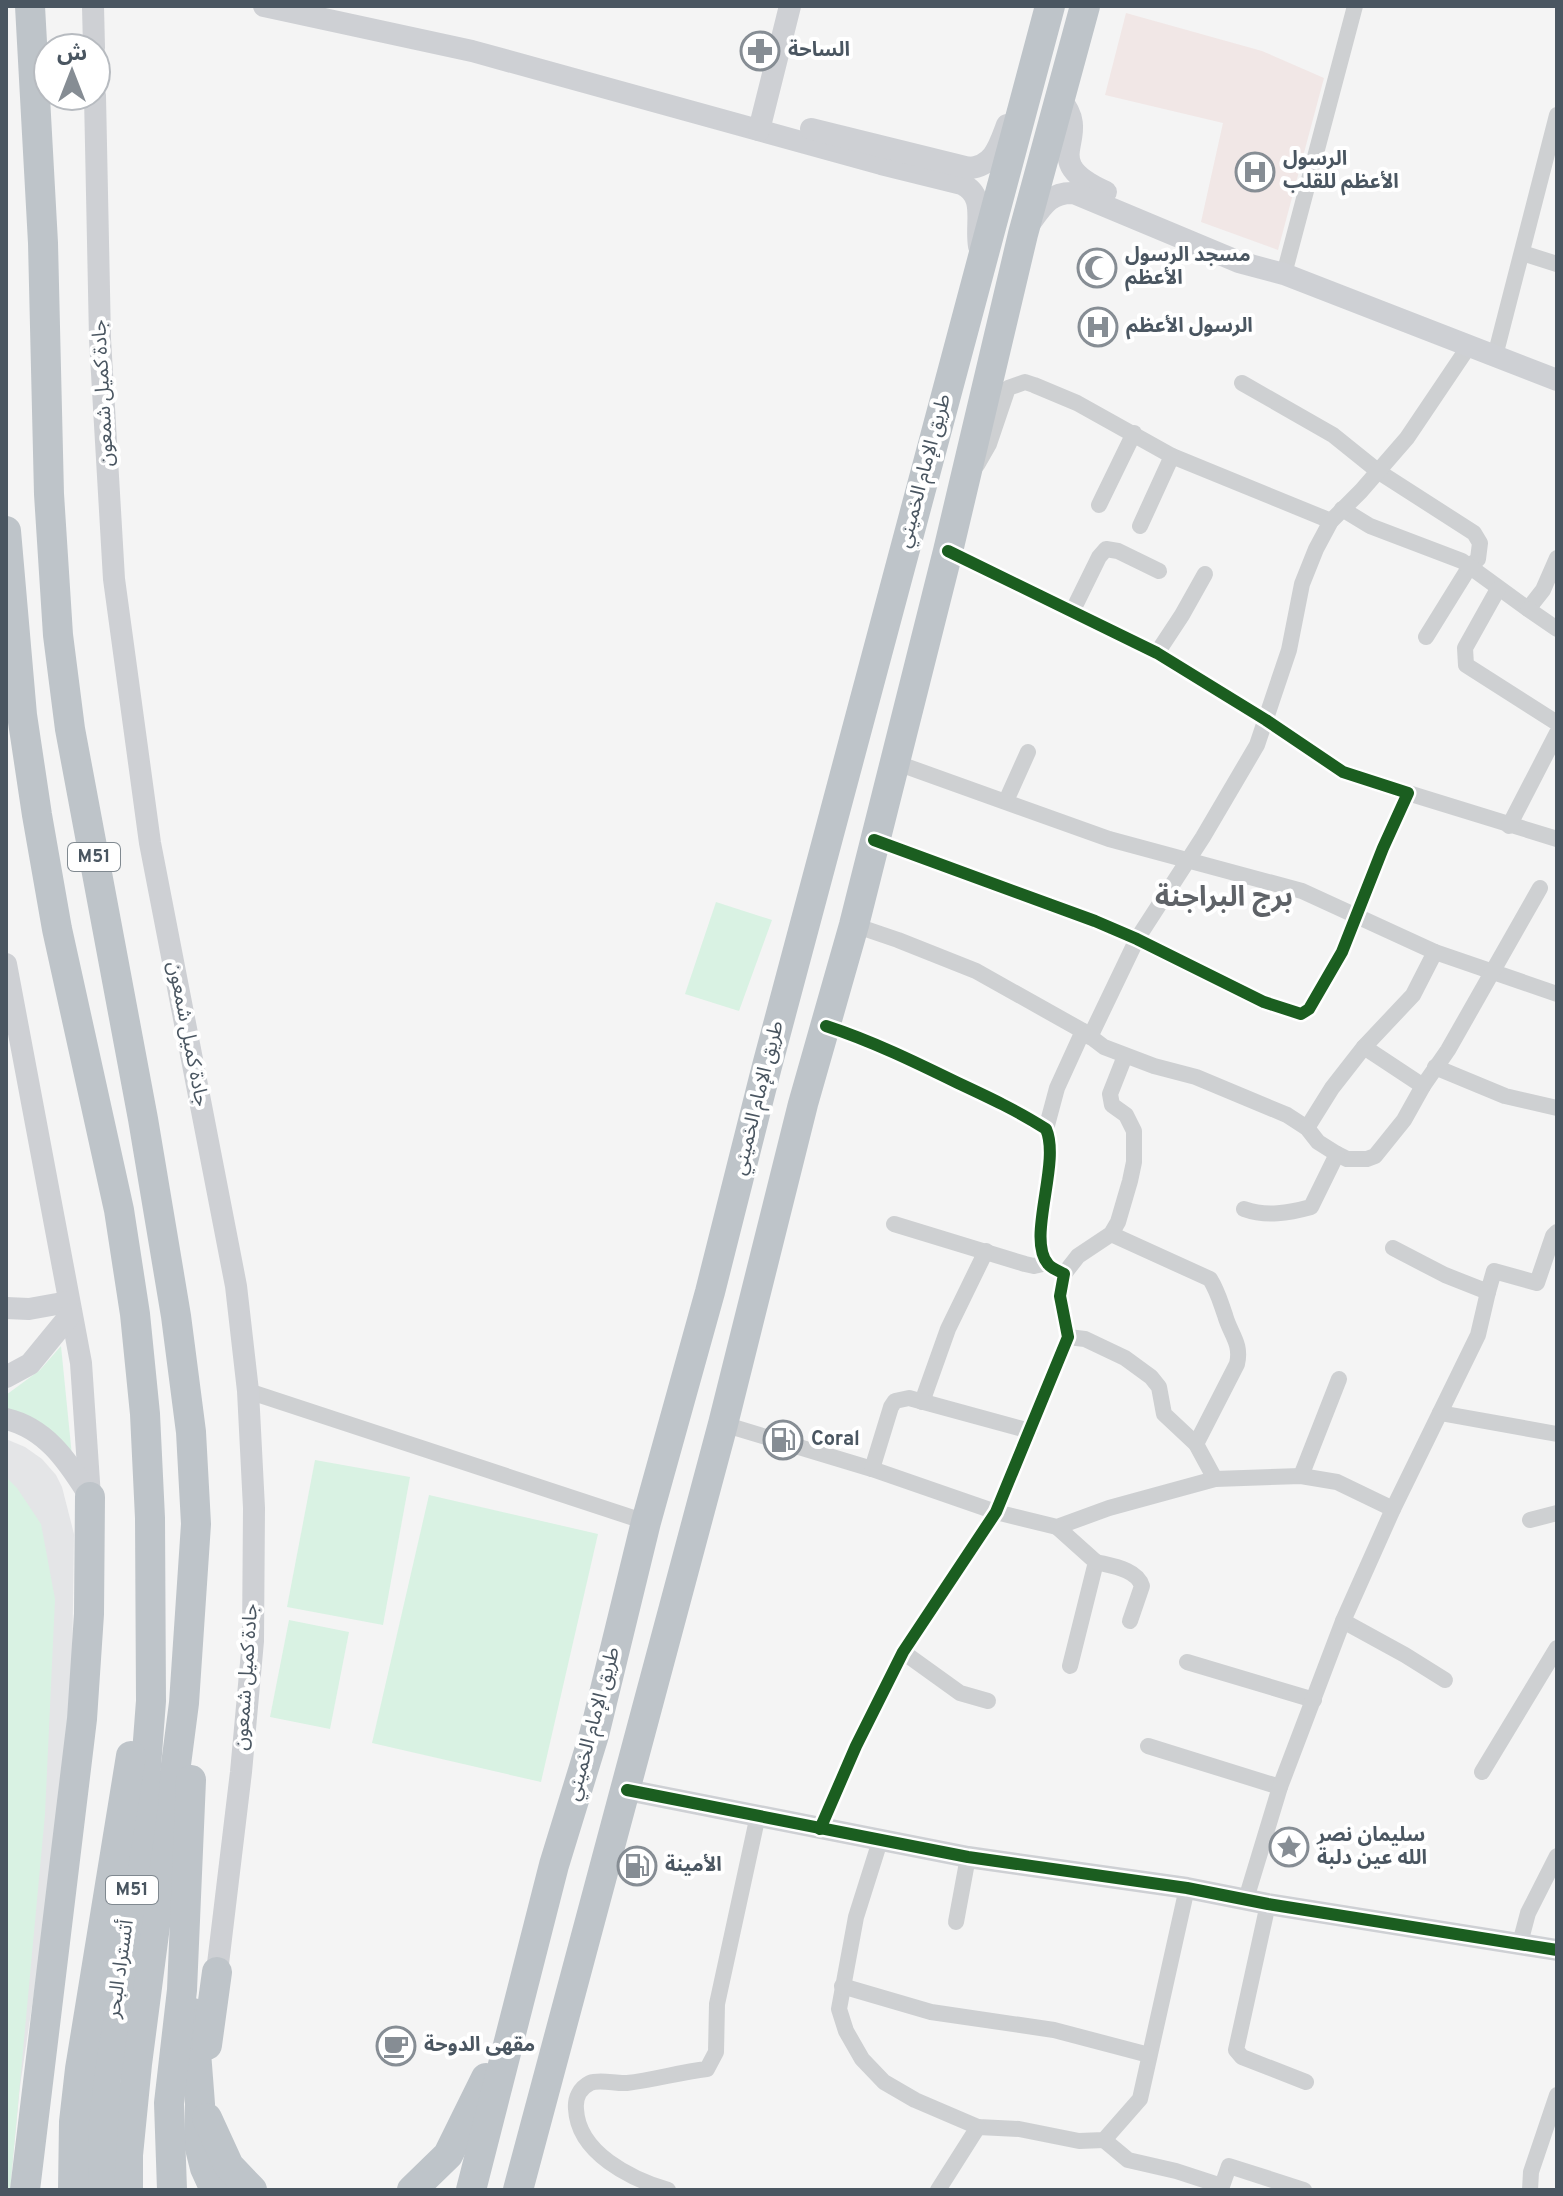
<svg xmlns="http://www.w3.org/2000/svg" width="1563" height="2196" font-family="Overpass,'Noto Sans Arabic',sans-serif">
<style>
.medical{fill:#f1e7e6}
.airport{fill:#e4e5e7}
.green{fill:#d9f2e3}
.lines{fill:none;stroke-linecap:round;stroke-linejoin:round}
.street{stroke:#ced0d2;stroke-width:16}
.secondary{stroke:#ced0d4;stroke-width:22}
.highway{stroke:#bec4c9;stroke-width:30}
.cycleway-casing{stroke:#fff;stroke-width:17}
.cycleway{stroke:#1b5e20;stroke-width:12}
.labels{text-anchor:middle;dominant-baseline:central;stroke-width:8;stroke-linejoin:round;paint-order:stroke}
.shield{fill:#fff;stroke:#808990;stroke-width:2}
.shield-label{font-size:18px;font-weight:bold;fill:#4a5661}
.poi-label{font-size:20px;font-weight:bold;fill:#4a5661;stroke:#fff;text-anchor:start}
.street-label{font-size:20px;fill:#4a5661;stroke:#fff}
.district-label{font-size:28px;font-weight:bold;fill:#5f6368;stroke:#fff}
</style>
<rect width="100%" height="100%" fill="#f4f4f4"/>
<!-- medical -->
<polygon class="medical" points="1126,13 1262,51 1324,78 1278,250 1201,222 1223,123 1105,95"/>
<!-- airport -->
<polygon class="airport" points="6,1439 25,1447 42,1459 56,1475 62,1487 74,1534 72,1673 52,1873 20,2086 10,2190 6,2190"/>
<!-- green -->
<g class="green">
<polygon points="716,902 772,920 739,1011 685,994"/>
<polygon points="61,1346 72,1456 6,1413 6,1395 40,1370"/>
<polygon points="315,1460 410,1477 383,1625 287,1607"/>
<polygon points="6,1477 17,1488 41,1524 55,1599 45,1814 10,2190 6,2190"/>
<polygon points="429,1495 598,1534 541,1782 372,1743"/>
<polygon points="289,1620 349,1632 330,1729 270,1717"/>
</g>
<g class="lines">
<!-- street -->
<g class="street">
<polyline points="1522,253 1557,264"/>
<polyline points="1284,274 1355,6"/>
<polyline points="1495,356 1557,115"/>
<polyline points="1242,383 1333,435 1379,472 1474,533 1480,543 1478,559 1470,566 1426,637"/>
<polyline points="977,465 989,444 1008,388 1025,382 1034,385 1077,403 1172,456 1331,521"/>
<polyline points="1099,505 1134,433"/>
<polyline points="1342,509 1370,526 1462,561 1528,609 1543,590 1557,558"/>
<polyline points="1140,526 1172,456"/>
<polyline points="1498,589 1465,648 1466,665 1557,723"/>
<polyline points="1528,609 1557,629"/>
<polyline points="1072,612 1099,557 1106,549 1118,551 1159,571"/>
<polyline points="1157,653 1182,615 1205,574"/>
<polyline points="894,762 1109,839 1302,891 1435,952 1557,994"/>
<polyline points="1408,793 1557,839"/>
<polyline points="1006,801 1028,752"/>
<polyline points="1509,826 1557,733"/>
<polyline points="874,840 1095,921 1137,939 1264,1002 1301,1014 1309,1009 1342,952 1383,848 1408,793 1343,772 1266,720 1157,653 948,551"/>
<polyline points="854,925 898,940 976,971 1083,1031 1104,1047 1154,1066 1196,1077 1287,1115 1307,1128 1318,1142 1337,1154 1347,1159 1367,1159 1375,1156 1404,1120 1423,1086 1448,1050 1540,888"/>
<polyline points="1090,1037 1137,939 1203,837 1257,745 1289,650 1302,584 1316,549 1331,521 1361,491 1407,438 1469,346"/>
<polyline points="1364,1047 1423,1086"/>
<polyline points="1435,1067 1505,1096 1557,1108"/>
<polyline points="1307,1128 1332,1088 1364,1047 1413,995 1435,952"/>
<polyline points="1046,1129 1057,1088 1083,1031"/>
<path d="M1244 1209C1266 1217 1289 1213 1311 1207L1337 1154"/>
<polyline points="894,1224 1025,1264 1034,1266 1047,1263"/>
<path d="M1111 1234 1210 1279C1218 1292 1220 1301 1225 1315 1230 1334 1242 1343 1237 1364L1196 1444"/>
<polyline points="1393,1248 1445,1275 1488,1292 1494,1271 1537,1283 1553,1236 1557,1232"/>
<polyline points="1064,1274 1078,1256 1111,1234 1118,1222 1130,1181 1134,1162 1134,1131 1126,1115 1112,1105 1110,1094 1125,1056"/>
<polyline points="1068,1337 1085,1339 1125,1358 1151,1377 1159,1387 1164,1414 1196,1444 1215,1479"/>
<polyline points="248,1391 646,1522"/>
<polyline points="922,1402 948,1329 986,1251"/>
<polyline points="1440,1413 1557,1434"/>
<polyline points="723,1424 872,1469 996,1512 1057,1527 1109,1508 1215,1479 1301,1476 1337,1482 1393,1509"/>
<polyline points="872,1469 891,1407 895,1401 909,1398 1030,1431"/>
<polyline points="1301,1476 1339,1379"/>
<polyline points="1530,1520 1557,1513"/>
<polyline points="1057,1527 1096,1562 1070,1666"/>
<path d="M1096 1562C1112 1566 1137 1569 1142 1586L1130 1621"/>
<polyline points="1343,1621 1405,1655 1445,1680"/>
<polyline points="903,1652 960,1693 988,1701"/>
<polyline points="1187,1662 1314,1700"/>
<polyline points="1148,1746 1280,1787"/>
<polyline points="1482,1772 1557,1648"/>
<path d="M820 1829 856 1746 903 1652 996 1512 1068 1337 1060 1296 1064 1274C1059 1271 1051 1268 1048 1264 1026 1239 1061 1163 1046 1129 1018 1111 988 1097 958 1083 915 1062 872 1041 826 1026"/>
<polyline points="880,1841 856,1917 839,2009 846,2031 862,2059 884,2082 915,2100 978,2127 1019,2129 1079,2141 1104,2140 1140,2099 1187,1888"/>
<polyline points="1246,1899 1280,1787 1343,1621 1393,1509 1478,1335 1488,1292"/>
<polyline points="1268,1904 1236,2050 1242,2057 1306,2082"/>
<polyline points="956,1922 968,1857"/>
<polyline points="1520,1943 1528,1913 1557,1856"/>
<polyline points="842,1986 931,2012 1054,2030 1149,2055"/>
<polyline points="1104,2140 1128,2160 1176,2171 1222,2186 1229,2166 1304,2190"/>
<path d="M668 2190C631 2179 578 2153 576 2109 575 2098 580 2088 590 2083 600 2079 616 2084 627 2083 654 2080 680 2072 707 2069L716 2052 717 2004 758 1815"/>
<polyline points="938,2190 978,2127"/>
<polyline points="1530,2190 1531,2172 1557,2095"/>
</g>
<!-- secondary -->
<g class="secondary">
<polyline points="93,6 94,48"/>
<path d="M264 6 472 51 881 164 962 184C987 196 975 223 979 246"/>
<polyline points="95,96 100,339 114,579 150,843 236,1286 248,1391 254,1508 253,1641 241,1772 217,1972"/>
<path d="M1060 99C1096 140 1033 159 1106 192"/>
<path d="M811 129 969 168C994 166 999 146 1007 125"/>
<polyline points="759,130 790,6"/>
<path d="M1031 222C1043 205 1051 192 1074 193L1239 262 1284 274 1557 380"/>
<polyline points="6,964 81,1363 90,1497"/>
<polyline points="6,1308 29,1309 68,1302"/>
<polyline points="6,1377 30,1364 71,1314"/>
<path d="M6 1419C45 1428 67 1460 87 1492"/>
<polyline points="627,1790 968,1857 1187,1888 1268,1904 1557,1950"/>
</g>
<!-- highway -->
<g class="highway">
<polyline points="30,6 43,243 49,494 58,635 70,729 143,1119 176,1316 191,1432 196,1524 184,1703 137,2064 128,2155 128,2190"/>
<polyline points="6,531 22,715 37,815 57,929 119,1210 135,1314 145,1414 150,1518 151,1701 143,1806 106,2078 99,2190"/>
<polyline points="193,2013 200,2104 199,2144 205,2168 215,2190"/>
<polyline points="207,2045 217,1972"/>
<polyline points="207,2118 229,2166 252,2190"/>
<polyline points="25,2190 82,1719 89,1614 90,1497"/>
<polyline points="73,2190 74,2122 80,2069 131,1756"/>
<polyline points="172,2190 169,2103 182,1990 191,1780"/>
<polyline points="412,2190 448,2155 486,2078"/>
<polyline points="471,2190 554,1865 594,1735 646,1522 710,1292 767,1066 1050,6"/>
<polyline points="518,2190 723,1424 803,1104 854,925 948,551 1023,234 1085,6"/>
</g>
<!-- cycleway casing -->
<g class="cycleway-casing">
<g id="cycleway">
<polyline points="874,840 1095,921 1137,939 1264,1002 1301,1014 1309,1009 1342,952 1383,848 1408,793 1343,772 1266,720 1157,653 948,551"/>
<polyline points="627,1790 968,1857 1187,1888 1268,1904 1557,1950"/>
<path d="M820 1829 856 1746 903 1652 996 1512 1068 1337 1060 1296 1064 1274C1059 1271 1051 1268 1048 1264 1026 1239 1061 1163 1046 1129 1018 1111 988 1097 958 1083 915 1062 872 1041 826 1026"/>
</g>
</g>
<!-- cycleway -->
<use href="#cycleway" class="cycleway"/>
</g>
<!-- icons -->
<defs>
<g id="pharmacy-ring" transform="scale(2)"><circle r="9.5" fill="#fff" stroke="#868d94" stroke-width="1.5"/><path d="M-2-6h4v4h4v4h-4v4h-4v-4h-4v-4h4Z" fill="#868d94"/></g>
<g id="hospital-ring" transform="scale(2)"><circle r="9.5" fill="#fff" stroke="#868d94" stroke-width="1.5"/><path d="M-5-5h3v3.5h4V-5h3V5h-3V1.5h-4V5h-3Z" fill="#868d94"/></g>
<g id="mosque-ring" transform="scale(2)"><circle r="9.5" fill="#fff" stroke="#868d94" stroke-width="1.5"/><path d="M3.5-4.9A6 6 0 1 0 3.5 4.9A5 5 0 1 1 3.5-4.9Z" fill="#868d94"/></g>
<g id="fuel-ring" transform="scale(2)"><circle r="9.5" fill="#fff" stroke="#868d94" stroke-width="1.5"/><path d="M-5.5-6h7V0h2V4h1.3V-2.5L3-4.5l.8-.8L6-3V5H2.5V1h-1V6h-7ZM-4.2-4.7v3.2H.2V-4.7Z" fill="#868d94"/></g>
<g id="sight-ring" transform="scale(2)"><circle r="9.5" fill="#fff" stroke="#868d94" stroke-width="1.5"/><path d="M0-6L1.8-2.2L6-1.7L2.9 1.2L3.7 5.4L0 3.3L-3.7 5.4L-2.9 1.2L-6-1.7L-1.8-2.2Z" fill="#868d94"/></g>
<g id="cafe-ring" transform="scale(2)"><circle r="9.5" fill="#fff" stroke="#868d94" stroke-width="1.5"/><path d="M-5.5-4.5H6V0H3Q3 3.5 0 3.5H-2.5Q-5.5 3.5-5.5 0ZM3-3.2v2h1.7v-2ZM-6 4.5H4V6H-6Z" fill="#868d94"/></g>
</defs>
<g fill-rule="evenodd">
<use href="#pharmacy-ring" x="760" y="51"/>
<use href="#hospital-ring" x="1255" y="172"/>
<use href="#mosque-ring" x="1097" y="268"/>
<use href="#hospital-ring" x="1098" y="327"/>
<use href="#fuel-ring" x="783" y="1440"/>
<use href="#sight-ring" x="1289" y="1847"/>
<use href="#fuel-ring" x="637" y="1866"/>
<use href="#cafe-ring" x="396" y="2046"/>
</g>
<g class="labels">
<!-- shield labels -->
<g class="shield">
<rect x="68" y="843" width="52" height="28" rx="6"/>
<rect x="106" y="1876" width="52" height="28" rx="6"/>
</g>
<g class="shield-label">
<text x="94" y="857">M51</text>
<text x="132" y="1890">M51</text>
</g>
<!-- poi labels -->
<g class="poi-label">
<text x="788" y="51">الساحة</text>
<text x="1283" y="160">الرسول<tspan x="1283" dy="23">الأعظم للقلب</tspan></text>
<text x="1125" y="256">مسجد الرسول<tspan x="1125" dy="23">الأعظم</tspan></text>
<text x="1126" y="327">الرسول الأعظم</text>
<text x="811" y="1440">Coral</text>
<text x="1317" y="1836">سليمان نصر<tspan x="1317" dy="23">الله عين دلبة</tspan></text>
<text x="665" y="1866">الأمينة</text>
<text x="424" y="2046">مقهى الدوحة</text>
</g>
<!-- street labels -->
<g class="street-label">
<text transform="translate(104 393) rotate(-93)">جادة كميل شمعون</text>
<text transform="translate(925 471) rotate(-75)">طريق الإمام الخميني</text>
<text transform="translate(187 1034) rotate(79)">جادة كميل شمعون</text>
<text transform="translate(759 1098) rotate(-76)">طريق الإمام الخميني</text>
<text transform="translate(247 1677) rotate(-86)">جادة كميل شمعون</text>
<text transform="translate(594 1724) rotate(-75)">طريق الإمام الخميني</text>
<text transform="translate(121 1969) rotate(-82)">أتستراد البحر</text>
</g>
<!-- district labels -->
<g class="district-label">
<text x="1224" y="899">برج البراجنة</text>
</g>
</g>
<!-- border -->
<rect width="1563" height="2196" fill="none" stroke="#4a5661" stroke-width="16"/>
<!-- north arrow -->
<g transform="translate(72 72)"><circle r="38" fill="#ffffff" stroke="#b7bbc0" stroke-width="2"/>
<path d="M0-6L14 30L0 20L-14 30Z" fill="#868d94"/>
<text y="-12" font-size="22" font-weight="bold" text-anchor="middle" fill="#4a5661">ش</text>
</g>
</svg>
